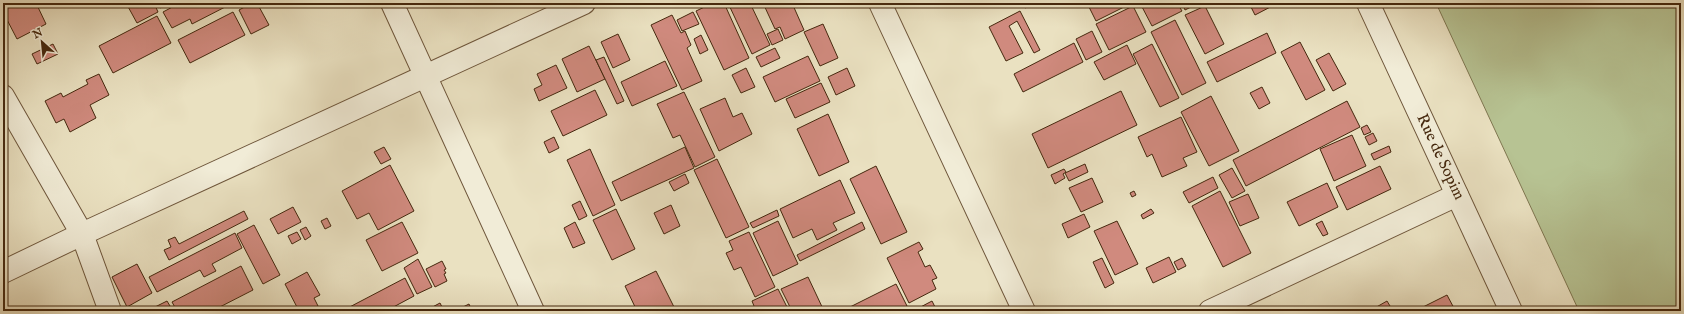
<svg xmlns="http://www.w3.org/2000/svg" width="1684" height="314" font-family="'IM FELL English',serif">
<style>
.green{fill:#b7c393;stroke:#7e7650}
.building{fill:#d08a7e;stroke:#45280e}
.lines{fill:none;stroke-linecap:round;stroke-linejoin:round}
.minor-casing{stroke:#6e563b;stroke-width:24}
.minor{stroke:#f1ecd7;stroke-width:22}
.labels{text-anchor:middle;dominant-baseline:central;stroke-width:3.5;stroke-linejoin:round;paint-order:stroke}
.street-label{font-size:16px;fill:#45280e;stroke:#f1ecd7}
</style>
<rect width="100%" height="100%" fill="#eae1c1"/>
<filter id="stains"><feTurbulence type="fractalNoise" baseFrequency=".005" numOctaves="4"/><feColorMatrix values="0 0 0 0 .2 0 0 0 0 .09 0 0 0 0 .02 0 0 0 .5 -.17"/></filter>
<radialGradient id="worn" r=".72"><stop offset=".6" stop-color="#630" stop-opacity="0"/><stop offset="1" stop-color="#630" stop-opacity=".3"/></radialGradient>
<!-- green -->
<polygon class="green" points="1436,3 1681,3 1681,311 1579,311"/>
<!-- building -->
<g class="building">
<polygon points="10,3 36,3 46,24 17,39 3,12 3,6"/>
<polygon points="112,3 121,3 114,7"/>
<polygon points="126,3 154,3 158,12 137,23"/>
<polygon points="158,3 169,3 160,8"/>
<polygon points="180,3 228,3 229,5 192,24 190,19 172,28 163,12"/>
<polygon points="252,3 257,3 269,25 251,34 239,10"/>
<polygon points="713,3 724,3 749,58 724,70 696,11"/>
<polygon points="728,3 750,3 770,45 752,54"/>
<polygon points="763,3 792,3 804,30 785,39 780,27 775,29"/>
<polygon points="1023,3 1034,3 1025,8"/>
<polygon points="1087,3 1129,3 1130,4 1096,21"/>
<polygon points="1140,3 1177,3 1182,11 1152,26"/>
<polygon points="1182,3 1192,3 1193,6 1185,10"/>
<polygon points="1249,3 1278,3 1255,15"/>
<polygon points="1133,6 1146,32 1109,50 1096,24"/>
<polygon points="1205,6 1224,44 1205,54 1185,15"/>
<polygon points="1020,11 1040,50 1034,53 1017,21 1009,26 1023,53 1006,61 989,27"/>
<polygon points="233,12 245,35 190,63 178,40"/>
<polygon points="693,12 699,24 682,31 677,20"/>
<polygon points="672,15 681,33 685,31 691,45 687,48 702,81 682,90 651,25"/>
<polygon points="157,16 171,43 113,73 99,46"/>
<polygon points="1175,20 1206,83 1182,95 1151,32"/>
<polygon points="823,24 838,58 820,66 804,32"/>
<polygon points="778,29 783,40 772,45 767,34"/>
<polygon points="1092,31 1102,52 1086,60 1076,39"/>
<polygon points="1267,33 1276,53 1217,82 1207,62"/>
<polygon points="618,34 630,60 613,68 601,42"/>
<polygon points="701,35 708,50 700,54 694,39"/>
<polygon points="1300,42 1325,90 1306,100 1281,52"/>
<polygon points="1074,43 1083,62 1023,92 1014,74"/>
<polygon points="53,44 58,54 37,64 32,54"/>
<polygon points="1152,44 1179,98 1160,107 1133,54"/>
<polygon points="1127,45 1136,64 1104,80 1094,62"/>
<polygon points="589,46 605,79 577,92 562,59"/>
<polygon points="775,48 780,58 761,67 756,57"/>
<polygon points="1329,53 1346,84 1333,91 1316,60"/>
<polygon points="808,56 820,81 775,102 763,77"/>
<polygon points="604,57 624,101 617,104 596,60"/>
<polygon points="665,61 677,86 632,106 621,82"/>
<polygon points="556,65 567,88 539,101 534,89 542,85 537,74"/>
<polygon points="746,68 755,87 741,93 732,75"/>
<polygon points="847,68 855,86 836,95 828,77"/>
<polygon points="99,74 109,95 90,105 96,118 70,132 64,119 56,123 45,101 61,93 63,97 88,84 86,80"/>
<polygon points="821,83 830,102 795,118 786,99"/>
<polygon points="1262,87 1270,103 1259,109 1250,93"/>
<polygon points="595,90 607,115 563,136 551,111"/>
<polygon points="1121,91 1137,125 1048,168 1032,134"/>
<polygon points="684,92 715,157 695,167 680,135 673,138 657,104"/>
<polygon points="1211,96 1239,151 1209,166 1181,112"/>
<polygon points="725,98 733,117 742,113 752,134 719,151 700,109"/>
<polygon points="1347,101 1360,127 1246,186 1233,160"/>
<polygon points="828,114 849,162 819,176 797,129"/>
<polygon points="1181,117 1197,152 1183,158 1187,166 1162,177 1152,154 1147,157 1138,137"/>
<polygon points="1367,125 1371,132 1364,135 1361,128"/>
<polygon points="1373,133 1377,141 1369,145 1365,137"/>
<polygon points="1352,135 1366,166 1334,181 1320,149"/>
<polygon points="554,137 559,148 549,153 544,142"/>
<polygon points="1389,146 1391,152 1374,160 1371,154"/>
<polygon points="384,147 391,159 381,164 374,152"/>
<polygon points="685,147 694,168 621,201 612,182"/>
<polygon points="590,149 615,205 593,216 567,160"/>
<polygon points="717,159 749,227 726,238 694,170"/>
<polygon points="1085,164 1088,172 1069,181 1065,173"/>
<polygon points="390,165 414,211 378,230 369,213 357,219 342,191"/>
<polygon points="876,166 907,232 881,244 850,179"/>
<polygon points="1380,166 1391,189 1347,210 1336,187"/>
<polygon points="1232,168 1245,191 1232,198 1219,175"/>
<polygon points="1064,169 1066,172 1063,174 1065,178 1055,184 1051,175"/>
<polygon points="685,174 689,183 674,191 669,182"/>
<polygon points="1213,177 1218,188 1189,203 1183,192"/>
<polygon points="1092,178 1103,202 1081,212 1069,188"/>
<polygon points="840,180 855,213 833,223 837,230 817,240 812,229 793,238 780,209"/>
<polygon points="1327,183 1338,207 1299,226 1287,202"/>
<polygon points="1134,191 1136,195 1132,197 1130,193"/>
<polygon points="1220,191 1251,253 1223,267 1192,206"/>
<polygon points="1248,194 1259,218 1240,226 1229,202"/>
<polygon points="580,201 587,216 579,220 572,205"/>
<polygon points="671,205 680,226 664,234 654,213"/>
<polygon points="293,207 301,222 278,234 270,219"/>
<polygon points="616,209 635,249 612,260 593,220"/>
<polygon points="1151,209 1154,213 1143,219 1141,215"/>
<polygon points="777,210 779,216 753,228 750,223"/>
<polygon points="244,211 248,219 169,260 164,250 171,247 168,240 175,237 179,244"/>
<polygon points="1084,214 1090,227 1068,238 1062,224"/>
<polygon points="327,218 331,226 325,229 321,221"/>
<polygon points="778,221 798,264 773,276 753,233"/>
<polygon points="1117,221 1138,264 1115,275 1094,231"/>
<polygon points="1322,221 1328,234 1323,236 1316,224"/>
<polygon points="402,222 418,253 382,271 366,240"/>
<polygon points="575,222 585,243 573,248 564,228"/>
<polygon points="862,222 865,229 800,261 797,255"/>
<polygon points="254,225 280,275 263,284 237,234"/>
<polygon points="306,227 311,236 305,240 300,230"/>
<polygon points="297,232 301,239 292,244 288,236"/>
<polygon points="749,232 775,287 755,297 741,267 734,270 726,253 733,250 729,241"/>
<polygon points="235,233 242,248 212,264 216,271 204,277 200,270 157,292 149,277"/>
<polygon points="919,242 923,249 918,252 925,267 930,265 937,278 932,280 936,289 909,303 887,258"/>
<polygon points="1169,257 1176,272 1153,283 1146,268"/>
<polygon points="1102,258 1114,283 1105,288 1093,262"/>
<polygon points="1182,258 1186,266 1178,270 1174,262"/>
<polygon points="418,259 432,287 417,294 404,268"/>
<polygon points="442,261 446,269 444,270 446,273 444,274 447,281 435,287 426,269"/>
<polygon points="137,264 152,293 127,307 112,277"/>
<polygon points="241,266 253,290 212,311 177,311 172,302"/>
<polygon points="656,271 676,311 637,311 625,286"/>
<polygon points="307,272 320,295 314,298 318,306 313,308 315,311 299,311 285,284"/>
<polygon points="808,277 824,311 792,311 781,289"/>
<polygon points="405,278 414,296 386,311 342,311"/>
<polygon points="896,284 907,306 896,311 842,311"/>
<polygon points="778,289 789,311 756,311 752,301"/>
<polygon points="1447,295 1455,310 1415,311"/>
<polygon points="167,301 173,311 147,311"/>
<polygon points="932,301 937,311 913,311"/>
<polygon points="1387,301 1393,311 1374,311 1373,309"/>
<polygon points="440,303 444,311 425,311"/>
<polygon points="469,304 472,311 460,311 459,309"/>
</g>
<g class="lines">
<!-- minor casing -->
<g class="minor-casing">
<g id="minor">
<polyline points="392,3 533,311"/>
<polyline points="880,3 1024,311"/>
<polyline points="1368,3 1511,311"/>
<polyline points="3,96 82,234 110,311"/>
<polyline points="3,272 82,234 584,3"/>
<polyline points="1210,311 1457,195"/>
</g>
</g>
<!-- minor -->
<use href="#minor" class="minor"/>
</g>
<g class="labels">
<!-- street labels -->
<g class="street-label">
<text transform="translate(1440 157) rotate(65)">Rue de Sopim</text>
</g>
</g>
<!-- margin -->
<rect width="1684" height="314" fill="none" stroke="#eae1c1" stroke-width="16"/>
<rect x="4" y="4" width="1676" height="306" fill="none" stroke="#45280e" stroke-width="2"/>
<rect x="8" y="8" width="1668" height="298" fill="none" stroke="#45280e"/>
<!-- north arrow -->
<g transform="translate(42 42) rotate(333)" stroke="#f1ecd7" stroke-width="3" paint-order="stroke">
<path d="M0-3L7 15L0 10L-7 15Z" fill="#45280e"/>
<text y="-6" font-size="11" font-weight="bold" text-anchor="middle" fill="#45280e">N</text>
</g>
<rect width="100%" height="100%" filter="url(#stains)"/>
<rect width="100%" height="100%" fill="url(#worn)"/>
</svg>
